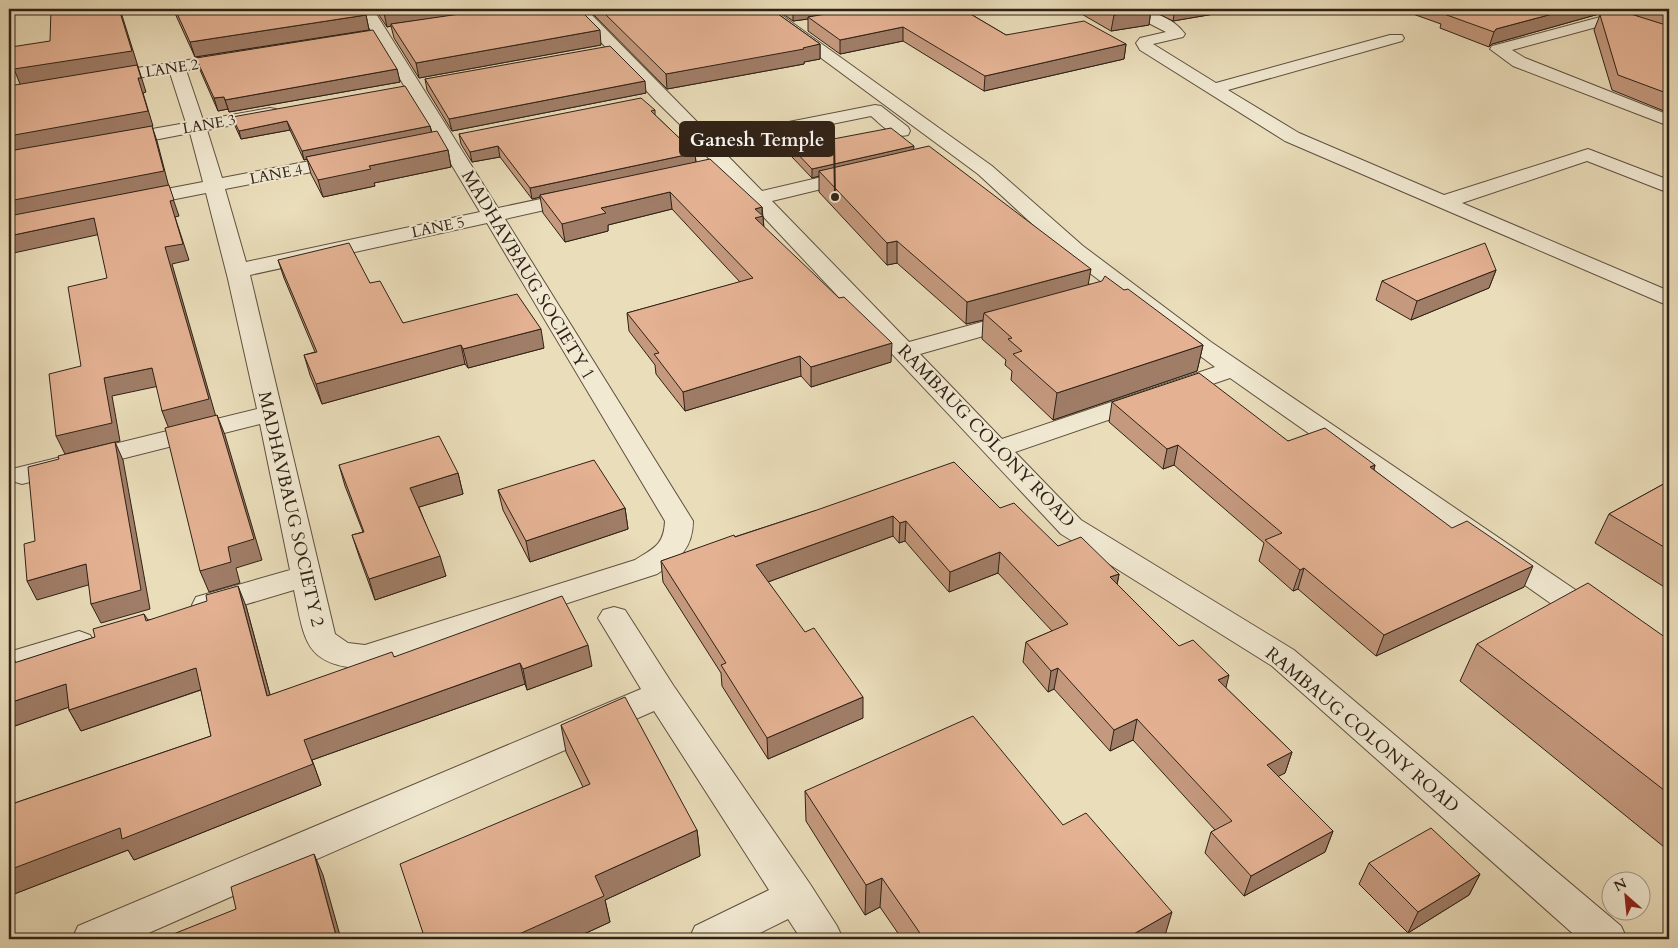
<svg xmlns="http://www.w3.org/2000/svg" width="1678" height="948" font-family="Cardo,serif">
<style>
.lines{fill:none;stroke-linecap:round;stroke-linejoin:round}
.minor-casing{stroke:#5e503f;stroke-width:2}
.minor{fill:#f1e9d2;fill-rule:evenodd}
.wall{fill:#c4997e;stroke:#2f2116}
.shaded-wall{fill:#a07d67;stroke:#2f2116}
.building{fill:#e4b293;stroke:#2f2116}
.labels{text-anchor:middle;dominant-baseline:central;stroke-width:4;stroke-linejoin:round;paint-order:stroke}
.far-street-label{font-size:15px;fill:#2f2116;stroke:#f1e9d2}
.street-label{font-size:18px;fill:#2f2116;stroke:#f1e9d2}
.leader{fill:none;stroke:#2f2116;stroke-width:2}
.callout-dot{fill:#2f2116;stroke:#f1e9d2;stroke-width:2}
.callout{fill:#2f2116;stroke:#2f2116;stroke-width:2}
.callout-label{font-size:19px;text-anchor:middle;font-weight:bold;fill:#fff}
</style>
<rect width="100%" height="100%" fill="#eaddba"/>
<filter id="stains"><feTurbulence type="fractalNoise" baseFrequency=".004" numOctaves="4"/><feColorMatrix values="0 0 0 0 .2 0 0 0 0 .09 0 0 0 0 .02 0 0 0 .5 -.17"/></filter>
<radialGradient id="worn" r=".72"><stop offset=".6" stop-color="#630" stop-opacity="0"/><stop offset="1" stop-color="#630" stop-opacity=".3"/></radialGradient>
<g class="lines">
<!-- minor casing -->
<g class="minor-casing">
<g id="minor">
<path d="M358 9H373L498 208 578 191 585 193 588 197 585 201 505 219 693 521C693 548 678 561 657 574L365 669C304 665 305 641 294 590L207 616 196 613 192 605 196 597 290 570 260 424 22 484 12 481 9 476 12 469 257 409 228 279 206 193 135 207 128 205 125 201 128 197 135 195 203 182 190 133 118 147 111 145 109 141 111 137 118 135 186 123 170 73 104 83 98 82 96 78 98 74 195 59 201 60 203 64 201 68 186 70 203 120 270 108 276 109 279 113 276 117 207 130 222 178 346 154 353 156 356 160 353 164 225 189 246 262 480 212ZM487 223 665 521C664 545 654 548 635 560L365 645 348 643 335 634 250 275Z"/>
<path d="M570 9H586L712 137 875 105 881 106 908 127 910 131 908 135C893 139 882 125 871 116L719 147 762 191 856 169 863 171 866 175 863 179 772 201 909 342 1018 312 1026 314 1030 319 1026 324 920 354 1002 439 1215 367 1067 256 978 174 759 12 757 9H773L992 166 1083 246 1211 342 1605 610 1610 618 1605 626 1594 629 1583 626 1230 378 1015 452 1081 520 1294 650 1621 926 1627 939H1579L1272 666 1061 534 699 148 695 139 656 101Z"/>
<path d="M1124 9C1145 8 1173 16 1185 34L1183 37 1153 44 1216 83 1390 35H1402L1404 38 1402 41 1228 90 1299 133 1444 195 1588 149 1669 180V193L1587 161 1462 203 1669 291V306L1285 141 1140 50 1136 43 1140 38 1166 32 1127 12Z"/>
<polygon points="1630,9 1655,9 1652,12 1512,50 1525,58 1669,115 1669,126 1513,66 1490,49 1492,46"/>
<polygon points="614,607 625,610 673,685 810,884 837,926 843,939 801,939 788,919 748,939 689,939 695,926 769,890 654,711 135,939 72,939 78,926 641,689 598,618 603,610"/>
<polygon points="79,631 90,635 95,643 90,651 9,676 9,652"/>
</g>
</g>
<!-- minor -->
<use href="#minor" class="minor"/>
</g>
<!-- wall -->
<g class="wall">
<polygon points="173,9 362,9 366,15 369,30 195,57"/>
<polygon points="375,9 579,9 601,45 419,78 394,38 391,26 387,27"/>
<polygon points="588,9 771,9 820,44 820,59 804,62 804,64 667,89"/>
<polygon points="776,9 962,9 1006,35 1126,44 1124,59 984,91 903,41 840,54 808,31 808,19 793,21"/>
<polygon points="1073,9 1215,9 1214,14 1173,21 1151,10 1149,25 1111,31"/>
<polygon points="1399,9 1622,9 1606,12 1492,44 1489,47 1440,28 1441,24"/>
<polygon points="1640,9 1669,9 1669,113 1612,90 1594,30 1600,15 1637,16"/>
<polygon points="196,58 397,69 400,82 229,112 228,109 218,111 200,70"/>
<polygon points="425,79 646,93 452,131 427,90"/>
<polygon points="655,110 655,115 695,153 696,162 762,207 764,227 891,362 811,387 801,376 685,411 656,374 655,365 629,331 627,313 740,282 672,209 608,225 608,231 565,242 543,213 540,197 532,199 500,157 472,162 461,144 459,134"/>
<polygon points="232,117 430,126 432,132 448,150 451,167 374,183 375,186 323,197 311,174 307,159 304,160 290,130 241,139 235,126"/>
<polygon points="791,147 914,150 1088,284 1124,290 1203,345 1197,371 1053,420 1011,380 1012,371 1005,365 1006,360 982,339 983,320 966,324 897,263 887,265 819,192 819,176 812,178 791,156"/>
<polygon points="278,260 370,283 403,323 544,348 468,368 465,364 322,404 310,375 304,355 315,352 284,278"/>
<polygon points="1496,270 1489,288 1411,320 1376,300 1382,281"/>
<polygon points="1112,402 1288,441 1375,465 1374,470 1524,587 1376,656 1298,589 1293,591 1259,561 1264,543 1174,465 1163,469 1109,422"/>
<polygon points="339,465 458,473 463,494 419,507 446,576 375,600 359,556 352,535 363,532 345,486"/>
<polygon points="1669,481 1669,590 1595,543 1609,514"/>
<polygon points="498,490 625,508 628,529 530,562 503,510"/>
<polygon points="1000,508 1058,546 1119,574 1117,585 1179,646 1226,688 1292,752 1285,773 1278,776 1333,831 1325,852 1244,896 1205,853 1211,832 1215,830 1133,740 1110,751 1054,689 1048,692 1023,662 1026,642 1052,631 998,573 949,592 905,541 899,543 893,536 768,582 863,718 768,759 722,686 721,673 663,582 661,561 814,511"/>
<polygon points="246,606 270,695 394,657 592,666 527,690 525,684 312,760 321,785 134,860 128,850 9,896 9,805 211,736 201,690 81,731 69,710 69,707 9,728 14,659 16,663 95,637 144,614 148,620"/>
<polygon points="1669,640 1669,851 1460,681 1477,644"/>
<polygon points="561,725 697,830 700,856 605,900 610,922 573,939 425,939 583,787 566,752"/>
<polygon points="805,791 1063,825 1164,939 902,939 880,907 865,915 806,821"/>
<polygon points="1369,863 1480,874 1469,895 1408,933 1359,884"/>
</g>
<!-- shaded-wall -->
<g class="shaded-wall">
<polygon points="120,9 146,92 143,93 153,126 152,126 157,141 169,187 179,216 175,217 189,260 172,264 216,417 169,429 162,411 165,247 170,201 9,218 9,136 20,84 14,69"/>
<polygon points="411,9 503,9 391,24 391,26 387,27 384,13"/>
<polygon points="793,9 863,9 808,17 808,19 793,21"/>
<polygon points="1151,9 1149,25 1111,31 1114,15"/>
<polygon points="1175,9 1215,9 1214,14 1173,21"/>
<polygon points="1571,9 1622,9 1606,12 1492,44 1489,47 1494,32 1496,29"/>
<polygon points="366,15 369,30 195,57 190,42"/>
<polygon points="903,27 903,41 840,54 840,40"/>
<polygon points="600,30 601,45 419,78 416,63"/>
<polygon points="820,44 820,59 804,62 804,64 667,89 666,74"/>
<polygon points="1126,44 1124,59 984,91 985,76"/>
<polygon points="397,69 400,82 229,112 225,100"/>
<polygon points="645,81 646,93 452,131 449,119"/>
<polygon points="224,97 228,109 218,111 214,98"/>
<polygon points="287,121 290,130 241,139 239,131"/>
<polygon points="430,126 432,135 306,157 307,159 304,160 302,151"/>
<polygon points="498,146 500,157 472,162 470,152"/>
<polygon points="914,146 913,155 819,171 819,176 812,178 812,169"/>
<polygon points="448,150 451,167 374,183 375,186 323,197 318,180 369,166"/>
<polygon points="695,153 696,164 540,195 540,197 532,199 530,188"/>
<polygon points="670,192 672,209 608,225 608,231 565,242 562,224 601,208"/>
<polygon points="762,207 762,217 763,216 764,234 756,236 755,209"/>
<polygon points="94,218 101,234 9,254 9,236"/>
<polygon points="897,241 897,263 887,265 887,243"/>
<polygon points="1091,269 1087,291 984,313 983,320 966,324 967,302"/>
<polygon points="1496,270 1489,288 1411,320 1417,301"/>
<polygon points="541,329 544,348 468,368 463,349"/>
<polygon points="892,343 891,362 811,387 811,367"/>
<polygon points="461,345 465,364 322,404 316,384"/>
<polygon points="1203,345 1197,371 1053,420 1057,393"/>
<polygon points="800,356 801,376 685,411 683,392"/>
<polygon points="152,368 159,386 112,396 120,441 65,454 56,436 104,378"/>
<polygon points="217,415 225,435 262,560 236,568 240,583 209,592 200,571 228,547"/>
<polygon points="115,442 123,460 150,609 101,623 91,604"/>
<polygon points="1178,445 1174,465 1163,469 1167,449"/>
<polygon points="1375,465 1369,485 1370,467"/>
<polygon points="458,473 463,494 416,508 410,488"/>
<polygon points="625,508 628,529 530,562 526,541"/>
<polygon points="893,516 893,536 757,586 756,565"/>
<polygon points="906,521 905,541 899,543 900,523"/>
<polygon points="1000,552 998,573 949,592 950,572"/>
<polygon points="440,556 446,576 375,600 369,579"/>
<polygon points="86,564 95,583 37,600 27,581"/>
<polygon points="1533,566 1524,587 1376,656 1384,635"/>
<polygon points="1304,568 1298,589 1293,591 1300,570"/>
<polygon points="1119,574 1115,594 1110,577"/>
<polygon points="238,586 246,606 276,717 267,696"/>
<polygon points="588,645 592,666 527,690 523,669"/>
<polygon points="520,663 525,684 312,760 321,785 134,860 128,850 9,896 9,870 304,740"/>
<polygon points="196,668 206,688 81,731 69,710"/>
<polygon points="1058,668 1054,689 1048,692 1051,671"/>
<polygon points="1229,675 1224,696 1218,680"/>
<polygon points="66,684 78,704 9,728 9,703"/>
<polygon points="863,697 863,718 768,759 767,738"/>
<polygon points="1137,719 1133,740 1110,751 1114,730"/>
<polygon points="1292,752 1285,773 1260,786 1267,765"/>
<polygon points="697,830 700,856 605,900 610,922 573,939 508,939 595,876"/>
<polygon points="1333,831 1325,852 1244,896 1251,876"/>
<polygon points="314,854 323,875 341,939 337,939"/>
<polygon points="1480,874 1469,895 1408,933 1418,912"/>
<polygon points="882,878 880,907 865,915 866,885"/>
<polygon points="1172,912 1164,939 1125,939"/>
</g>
<!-- building -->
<g class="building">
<polygon points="51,9 119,9 132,51 14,69 11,47 50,41"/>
<polygon points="175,9 362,9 366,15 190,42"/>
<polygon points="381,9 411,9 384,13"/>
<polygon points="494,9 579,9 600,30 416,63 391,24"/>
<polygon points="600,9 771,9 820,44 803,48 804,49 666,74"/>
<polygon points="856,9 962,9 1006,35 1084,21 1126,44 985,76 903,27 840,40 808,17"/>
<polygon points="1103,9 1151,9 1114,15"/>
<polygon points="1442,9 1571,9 1496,29 1494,32 1444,14 1450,12"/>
<polygon points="1657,9 1669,9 1669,13"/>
<polygon points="1618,10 1669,26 1669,94 1618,75 1600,15"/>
<polygon points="373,30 397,69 225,100 224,97 214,98 196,58"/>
<polygon points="610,46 645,81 449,119 425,79"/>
<polygon points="137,65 141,78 138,78 148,111 9,136 9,86"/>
<polygon points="405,86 430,126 302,151 287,121 239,131 232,117"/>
<polygon points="641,98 655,110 651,111 695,153 530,188 498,146 470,152 459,134"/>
<polygon points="152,126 164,171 9,201 9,151"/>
<polygon points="891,128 914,146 812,169 791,147"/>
<polygon points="437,131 448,150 369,166 371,169 318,180 306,157"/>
<polygon points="929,146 1091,269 967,302 897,241 887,243 819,171"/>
<polygon points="710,159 762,207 755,209 763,216 755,218 839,298 844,297 892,343 811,367 800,356 683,392 654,354 659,353 627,313 753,278 670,192 601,208 606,213 562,224 540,195"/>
<polygon points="169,185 174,200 170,201 183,244 165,247 209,399 162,411 152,368 104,378 112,423 56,436 49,374 81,366 68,287 107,278 94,218 9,236 9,216"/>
<polygon points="349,243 370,283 380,281 403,323 517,294 541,329 463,349 461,345 316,384 304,355 317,352 278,260"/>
<polygon points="1485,243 1496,270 1417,301 1382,281"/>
<polygon points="1105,276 1124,290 1128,289 1203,345 1057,393 1013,354 1022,351 1008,339 1012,338 984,313 1102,281"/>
<polygon points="1199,373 1288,441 1325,428 1375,465 1370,467 1452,528 1467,521 1533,566 1384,635 1304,568 1300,570 1265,540 1282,533 1178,445 1167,449 1112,402"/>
<polygon points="217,415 254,539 228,547 231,562 200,571 165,428"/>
<polygon points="439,436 458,473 410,488 440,556 369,579 352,535 364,532 339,465"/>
<polygon points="115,442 141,590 91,604 86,564 27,581 24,544 35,541 28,467 59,459 58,456"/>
<polygon points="594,460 625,508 526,541 498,490"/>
<polygon points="954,462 1000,508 1014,503 1058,546 1081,537 1119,574 1110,577 1179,646 1193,640 1229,675 1218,680 1292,752 1267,765 1333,831 1251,876 1211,832 1232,821 1137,719 1114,730 1058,668 1051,671 1026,642 1068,624 1000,552 950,572 906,521 900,523 893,516 756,565 805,632 814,628 863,697 767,738 721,665 726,663 661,561 734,535 735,537 814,511"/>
<polygon points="1669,481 1669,550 1609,514"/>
<polygon points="1588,583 1669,640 1669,794 1477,644"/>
<polygon points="238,586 267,696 392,652 394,657 562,596 588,645 523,669 520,663 304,740 313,764 122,839 120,828 9,870 9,805 211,736 196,668 69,710 66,684 9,703 9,661 14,659 14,663 95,637 93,629 144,614 146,621 207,601 206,595"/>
<polygon points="625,697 697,830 595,876 604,896 508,939 425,939 400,864 590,784 561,725"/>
<polygon points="973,716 1063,825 1086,813 1172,912 1125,939 924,939 882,878 866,885 805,791"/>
<polygon points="1431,828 1480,874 1418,912 1369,863"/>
<polygon points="314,854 337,939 161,939 236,909 231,887"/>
</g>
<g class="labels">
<!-- far-street labels -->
<g class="far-street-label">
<text transform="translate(172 68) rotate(-9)">LANE 2</text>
<text transform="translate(209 124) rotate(-10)">LANE 3</text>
<text transform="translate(276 174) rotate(-11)">LANE 4</text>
<text transform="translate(438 227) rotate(-12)">LANE 5</text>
</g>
<!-- street labels -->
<g class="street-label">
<text transform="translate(528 275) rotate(59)">MADHAVBAUG SOCIETY 1</text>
<text transform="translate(986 436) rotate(46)">RAMBAUG COLONY ROAD</text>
<text transform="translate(291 509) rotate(77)">MADHAVBAUG SOCIETY 2</text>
<text transform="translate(1362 730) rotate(40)">RAMBAUG COLONY ROAD</text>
</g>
</g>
<!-- callouts -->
<path class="leader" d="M835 197L834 139"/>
<circle class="callout-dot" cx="835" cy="197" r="5"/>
<rect class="callout" x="680" y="122" width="154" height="34" rx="5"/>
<g class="callout-label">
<text x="757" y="146">Ganesh Temple</text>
</g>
<!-- margin -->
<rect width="1678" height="948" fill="none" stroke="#eaddba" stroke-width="30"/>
<rect x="10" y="10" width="1658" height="928" fill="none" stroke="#2f2116" stroke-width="2.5"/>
<rect x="15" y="15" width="1648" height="918" fill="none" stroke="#2f2116"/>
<!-- north arrow -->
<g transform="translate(1626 896) rotate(333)"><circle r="24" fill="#f1e9d2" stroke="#a39987"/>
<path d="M0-4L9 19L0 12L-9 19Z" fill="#8f2418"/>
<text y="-8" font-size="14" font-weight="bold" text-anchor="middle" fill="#2f2116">N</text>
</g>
<rect width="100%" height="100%" filter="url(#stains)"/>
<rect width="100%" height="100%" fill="url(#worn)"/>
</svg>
